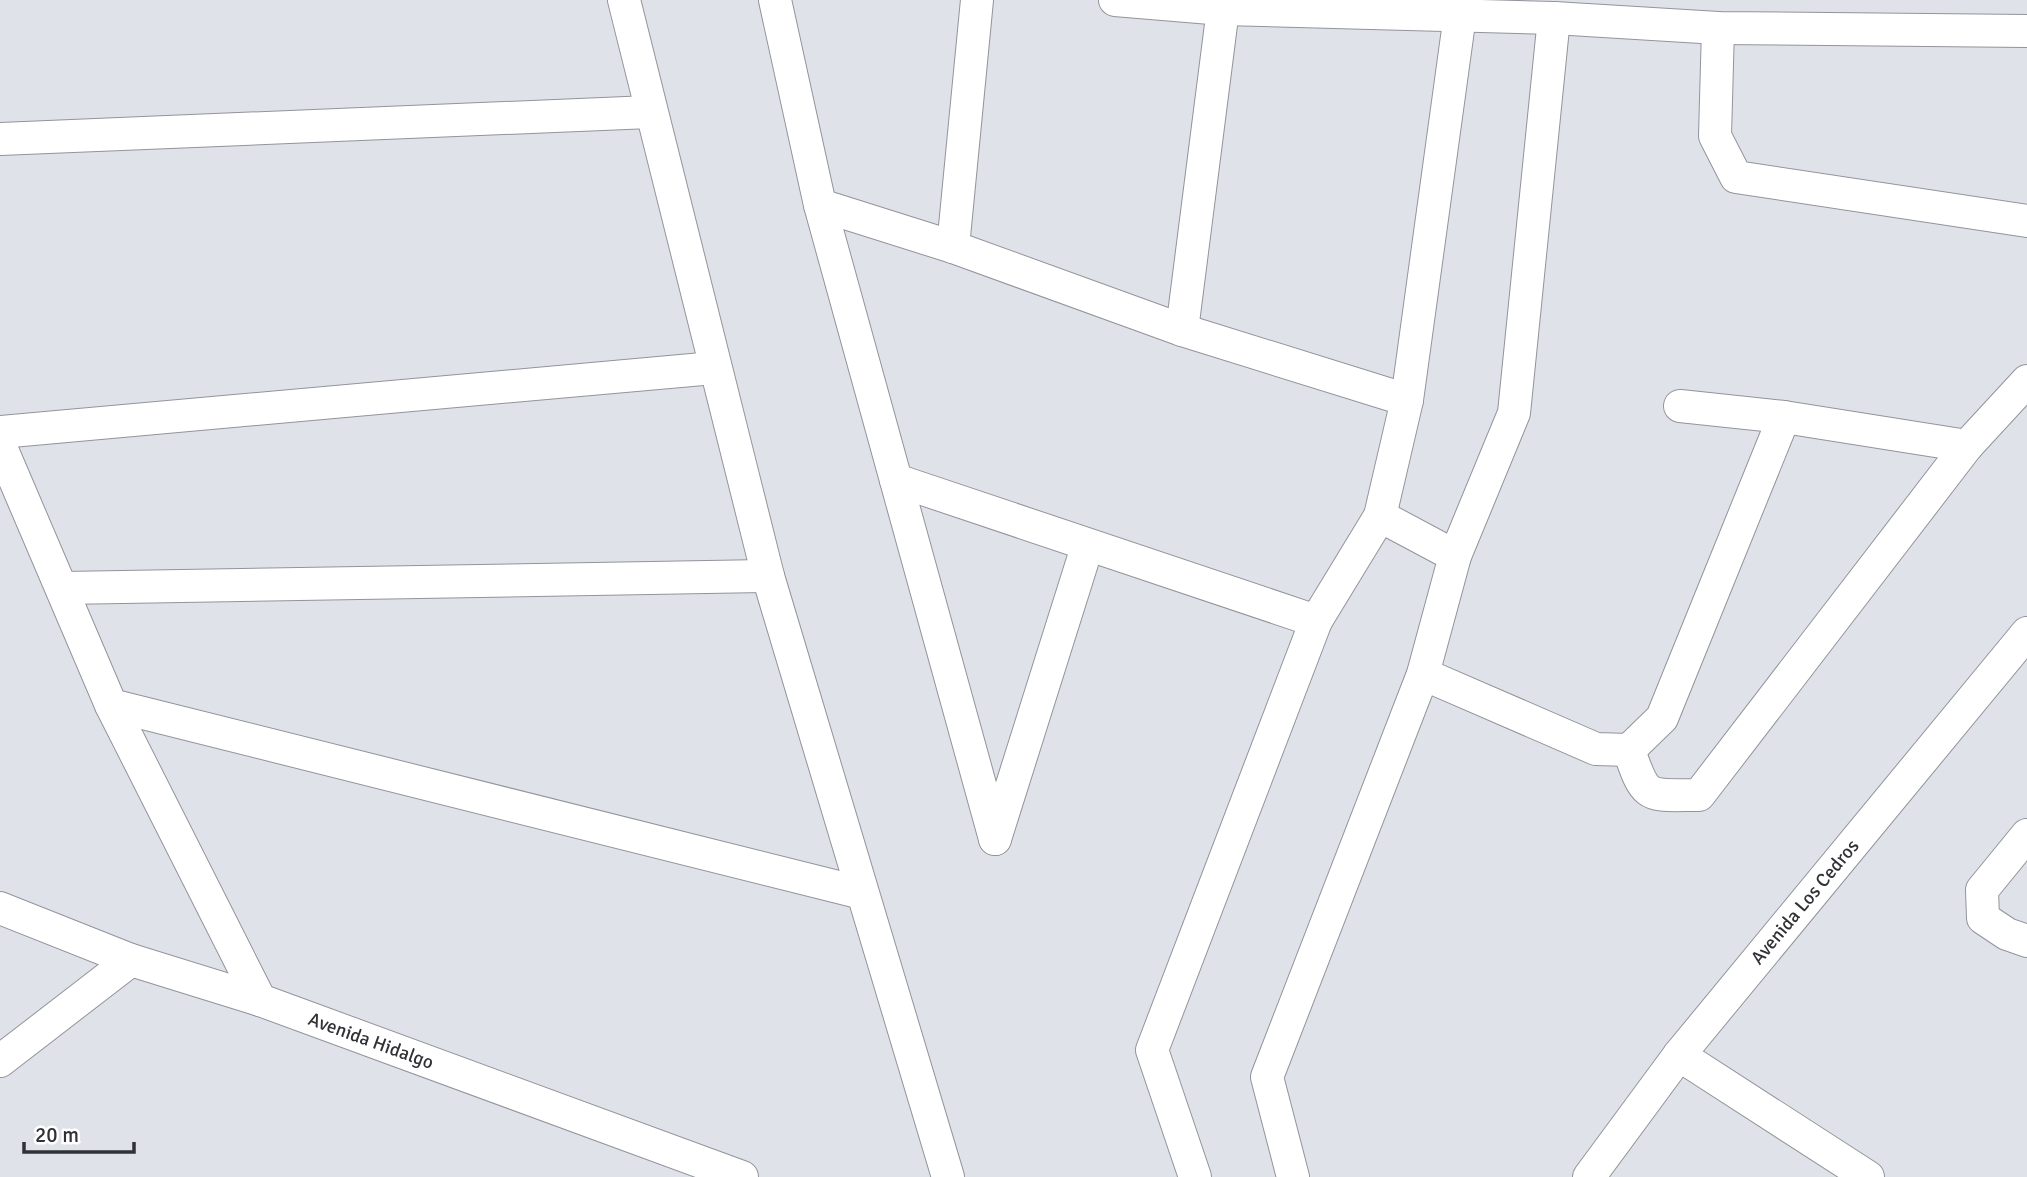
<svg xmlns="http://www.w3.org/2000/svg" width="2027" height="1177" font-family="Signika,sans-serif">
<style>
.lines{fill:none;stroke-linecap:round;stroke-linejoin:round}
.street-casing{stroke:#91949b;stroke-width:34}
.street{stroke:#fff;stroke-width:32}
.labels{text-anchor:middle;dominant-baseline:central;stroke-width:5;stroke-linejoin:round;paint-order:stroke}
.street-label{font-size:19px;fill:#313235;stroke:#fff}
</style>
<rect width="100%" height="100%" fill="#e0e2ea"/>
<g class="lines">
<!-- street casing -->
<g class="street-casing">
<g id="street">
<polyline points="624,0 768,576 948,1177"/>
<polyline points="775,0 820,205 995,839"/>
<polyline points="1115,0 1223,9 1554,18 1718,28 2027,31"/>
<polyline points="1718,28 1715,136 1736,177 2027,221"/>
<polyline points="0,139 650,112"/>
<polyline points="820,205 953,247 1182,330 1407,400"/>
<polyline points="953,247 977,0"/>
<polyline points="1182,330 1223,9"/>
<polyline points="1680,406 1784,417 1967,446"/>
<polyline points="0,432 714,368"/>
<polyline points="0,445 111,705 260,1000"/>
<polyline points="896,480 1316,621"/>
<polyline points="1380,516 1455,556"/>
<polyline points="63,588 768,576"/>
<polyline points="1423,674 1596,749 1629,750 1662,718 1784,417"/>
<polyline points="111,705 862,893"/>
<path d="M1629 750C1646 801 1647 795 1699 795L1967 446 2027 381"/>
<polyline points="2027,835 1982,890 1983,918 2007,934 2027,941"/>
<polyline points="995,839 1087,547"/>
<polyline points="0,908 131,960 260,1000 742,1177"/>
<polyline points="1679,1055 1868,1177"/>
<polyline points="0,1061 131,960"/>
<polyline points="1195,1177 1152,1050 1316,621 1380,516 1407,400 1460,15"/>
<polyline points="1293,1177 1267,1077 1423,674 1455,556 1514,413 1554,18"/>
<polyline points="1589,1177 1679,1055 2027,633"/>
</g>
</g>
<!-- street -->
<use href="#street" class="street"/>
</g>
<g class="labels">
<!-- street labels -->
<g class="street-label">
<text transform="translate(1805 902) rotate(-50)">Avenida Los Cedros</text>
<text transform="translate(371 1041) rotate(20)">Avenida Hidalgo</text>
</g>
</g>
<!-- scale -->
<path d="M24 1142v10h110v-10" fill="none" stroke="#313235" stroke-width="3.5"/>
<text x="35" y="1142" font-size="21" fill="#313235" stroke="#ffffff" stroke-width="5" paint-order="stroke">20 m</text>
</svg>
